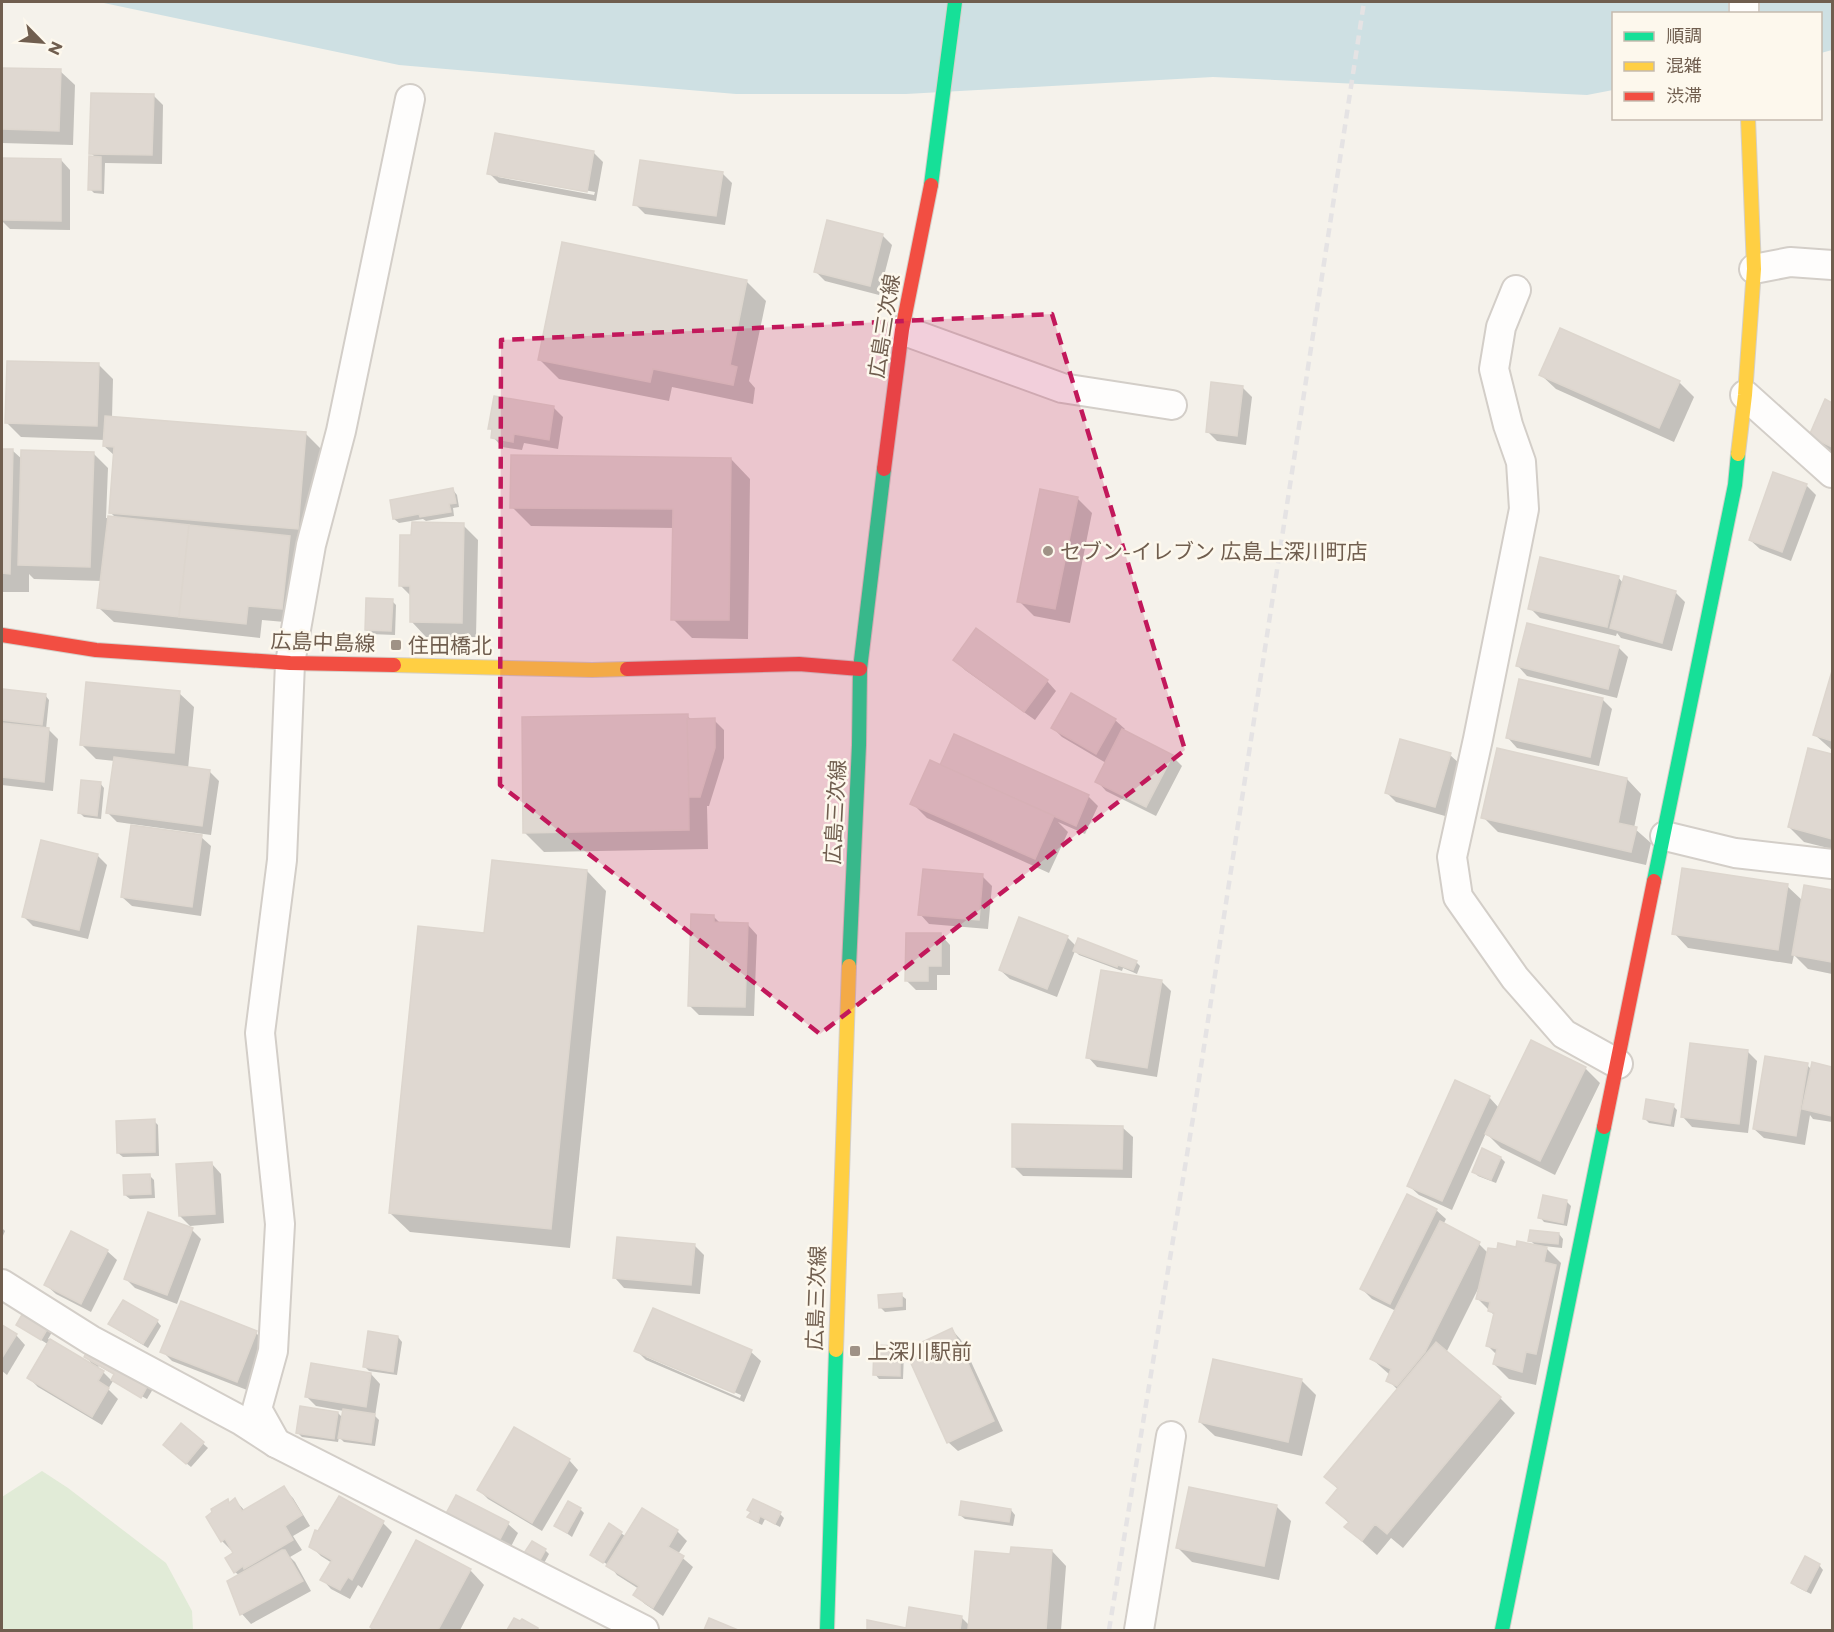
<svg xmlns="http://www.w3.org/2000/svg" width="1834" height="1632" font-family="Montserrat,'Noto Sans JP',sans-serif">
<style>
.green{fill:#e1ebd7}
.water{fill:#cee0e3}
.shadow{fill:#0003;fill-rule:evenodd}
.building{fill:#dfd8d1;stroke:#ddd6ce;stroke-width:1.5}
.lines{fill:none;stroke-linecap:round;stroke-linejoin:round}
.street-casing{stroke:#d3cec8;stroke-width:32}
.fast-casing{stroke:#d4cfc8;stroke-width:16}
.slow-casing{stroke:#d4cfc8;stroke-width:16}
.jam-casing{stroke:#d4cfc8;stroke-width:16}
.street{stroke:#fefdfc;stroke-width:28}
.fast{stroke:#16e098;stroke-width:14}
.slow{stroke:#ffcf43;stroke-width:14}
.jam{stroke:#f24e42;stroke-width:14}
.rail{stroke:#e5e3e4;stroke-width:4.5;stroke-dasharray:9 6;stroke-linecap:butt}
.marked{fill:#c2185b;fill-opacity:0.2;stroke:#c2185b;stroke-width:4.5;stroke-dasharray:12 8;stroke-linejoin:round}
.poi-dot{fill:#9f9286;stroke:#fdf8ed;stroke-width:2}
.labels{text-anchor:middle;dominant-baseline:central;stroke-width:5;stroke-linejoin:round;paint-order:stroke}
.street-label{font-size:21px;fill:#705e4f;stroke:#fdf8ed}
.poi-label{font-size:21px;fill:#705e4f;stroke:#fdf8ed;text-anchor:start}
</style>
<rect width="100%" height="100%" fill="#f5f2eb"/>
<!-- green -->
<polygon class="green" points="42,1471 68,1488 166,1563 192,1611 193,1630 2,1630 2,1497"/>
<!-- water -->
<polygon class="water" points="99,2 1832,2 1832,50 1821,53 1820,14 1614,14 1613,90 1587,95 1213,77 906,94 736,94 399,65"/>
<!-- shadow -->
<g class="shadow">
<polygon points="2,69 60,71 75,85 73,145 2,143"/>
<polygon points="153,95 163,105 162,164 105,163 104,194 94,193 90,189 96,158 91,153"/>
<path d="M594 153 603 162 596 201 499 183 489 173ZM498 174 595 192 594 195 498 177Z"/>
<polygon points="2,160 61,160 70,170 70,230 10,229 2,221"/>
<polygon points="722,173 732,183 725,225 645,214 635,204"/>
<polygon points="882,235 892,245 879,295 825,281 815,271"/>
<polygon points="746,281 766,301 749,381 755,388 753,404 672,387 669,401 559,379 539,359"/>
<polygon points="1561,330 1679,382 1694,397 1674,442 1556,389 1541,375"/>
<polygon points="98,364 113,379 112,418 306,434 325,453 296,623 262,620 260,638 114,622 99,608 102,581 34,579 29,574 29,592 2,592 2,450 13,451 23,460 93,453 108,468 106,518 117,519 110,512 115,456 104,446 105,440 21,437 7,423"/>
<polygon points="1242,387 1252,397 1246,445 1217,441 1207,431"/>
<polygon points="1826,401 1832,404 1832,454 1825,451 1811,436"/>
<polygon points="554,408 563,417 558,449 524,443 522,450 502,447 493,437 494,432 490,428"/>
<polygon points="731,459 750,479 748,639 692,638 673,619 674,528 531,526 512,507"/>
<polygon points="1806,485 1816,495 1791,561 1760,549 1750,540"/>
<polygon points="453,490 457,495 459,507 453,508 454,516 426,521 423,519 399,523 394,519"/>
<polygon points="1077,498 1092,513 1070,623 1034,616 1019,601"/>
<polygon points="463,525 478,540 476,637 426,637 412,622 412,597 400,585 413,537"/>
<polygon points="1618,577 1623,583 1675,592 1685,602 1672,651 1621,638 1617,633 1616,636 1540,618 1530,608"/>
<polygon points="392,601 396,605 395,635 370,634 366,630"/>
<polygon points="1618,647 1628,657 1617,698 1527,676 1518,666"/>
<polygon points="955,660 1047,681 1056,691 1035,720 965,670"/>
<polygon points="1832,676 1832,750 1815,735"/>
<polygon points="2,691 4,693 45,695 49,700 46,729 48,729 58,739 53,791 2,785"/>
<polygon points="179,693 194,707 188,769 209,771 219,781 211,835 117,822 107,812 115,761 96,759 81,744"/>
<polygon points="1602,699 1612,709 1599,766 1517,748 1508,738"/>
<polygon points="687,716 692,720 714,720 724,730 724,758 709,806 707,806 708,849 544,852 525,833"/>
<polygon points="1115,720 1125,729 1123,731 1172,756 1182,766 1156,816 1106,791 1097,781 1106,763 1062,737 1053,728"/>
<polygon points="1809,750 1832,756 1832,849 1804,842 1789,827"/>
<polygon points="1450,755 1460,764 1445,816 1396,802 1386,792"/>
<polygon points="941,767 1088,796 1098,806 1085,834 1058,822 1068,832 1049,873 927,818 912,803"/>
<polygon points="1627,779 1641,794 1634,828 1651,843 1646,865 1498,832 1483,817"/>
<polygon points="100,783 104,788 101,819 84,817 80,813"/>
<polygon points="201,837 211,846 201,916 132,906 122,897"/>
<polygon points="97,855 107,865 88,939 33,926 23,916"/>
<polygon points="587,871 606,891 570,1248 410,1232 390,1213 486,935"/>
<polygon points="982,876 992,886 988,929 929,924 920,914"/>
<polygon points="1787,886 1803,901 1805,887 1832,891 1832,974 1808,969 1794,955 1792,964 1688,948 1674,933"/>
<polygon points="713,916 721,924 748,925 757,935 754,1016 699,1015 689,1005"/>
<polygon points="941,935 950,945 950,975 937,975 937,990 916,990 906,980"/>
<polygon points="1067,937 1076,946 1136,962 1140,966 1137,974 1123,968 1122,971 1079,955 1075,951 1057,997 1010,979 1000,970"/>
<polygon points="1161,981 1171,991 1157,1077 1097,1067 1088,1057"/>
<polygon points="1532,1042 1586,1069 1600,1083 1555,1175 1501,1148 1486,1133 1452,1210 1419,1195 1409,1186 1489,1097 1499,1108"/>
<polygon points="1747,1051 1757,1061 1748,1133 1692,1127 1683,1117"/>
<polygon points="1813,1064 1832,1068 1832,1122 1813,1119 1810,1115 1805,1145 1764,1138 1754,1129 1807,1065 1812,1070"/>
<polygon points="1673,1106 1677,1110 1674,1127 1649,1123 1645,1119"/>
<polygon points="154,1121 158,1125 159,1156 123,1157 118,1153"/>
<polygon points="1123,1128 1133,1137 1132,1178 1023,1176 1013,1166"/>
<polygon points="1501,1158 1505,1162 1496,1183 1478,1176 1474,1172"/>
<polygon points="212,1164 221,1174 224,1223 190,1226 180,1216"/>
<polygon points="150,1176 154,1180 155,1198 130,1199 125,1195"/>
<polygon points="1567,1202 1571,1206 1567,1226 1544,1222 1540,1217"/>
<polygon points="1436,1210 1446,1219 1443,1225 1479,1244 1488,1253 1536,1246 1530,1240 1559,1234 1563,1239 1562,1248 1544,1246 1561,1263 1536,1385 1509,1379 1494,1364 1497,1355 1488,1346 1495,1316 1478,1299 1480,1285 1446,1353 1500,1398 1515,1413 1403,1548 1391,1538 1377,1555 1346,1527 1349,1523 1328,1503 1339,1490 1326,1477 1398,1390 1388,1380 1390,1375 1372,1359 1396,1311 1372,1299 1362,1289"/>
<polygon points="2,1228 5,1231 2,1238"/>
<polygon points="192,1230 201,1239 177,1304 135,1288 125,1278"/>
<polygon points="694,1245 704,1255 700,1294 624,1288 615,1278"/>
<polygon points="107,1251 117,1260 91,1312 56,1294 46,1285"/>
<polygon points="901,1295 906,1299 906,1310 885,1312 880,1307"/>
<polygon points="157,1321 161,1326 148,1348 115,1328 110,1324"/>
<path d="M18 1325 55 1327 48 1339 94 1366 86 1357 153 1389 147 1399 113 1381 108 1389 118 1399 102 1425 38 1387 29 1378 49 1345ZM99 1366 115 1375 112 1381 98 1367Z"/>
<polygon points="2,1327 16,1335 25,1345 7,1375 2,1371"/>
<polygon points="952,1330 961,1340 1003,1431 958,1451 948,1442"/>
<polygon points="256,1333 265,1342 247,1390 172,1361 162,1351"/>
<polygon points="398,1337 402,1342 397,1375 369,1371 364,1366"/>
<polygon points="899,1347 904,1352 903,1379 879,1379 875,1374"/>
<path d="M636 1350 751 1352 761 1361 744 1402 646 1360ZM646 1354 741 1395 740 1398 646 1357Z"/>
<polygon points="371,1374 380,1384 375,1416 379,1420 375,1446 344,1442 339,1437 338,1442 302,1437 297,1432 338,1413 343,1418 344,1411 316,1406 307,1397"/>
<polygon points="1301,1380 1316,1395 1302,1456 1215,1436 1200,1422"/>
<polygon points="182,1425 208,1448 191,1467 170,1450"/>
<polygon points="569,1460 578,1470 542,1531 488,1499 479,1490"/>
<polygon points="283,1488 293,1498 310,1526 293,1536 302,1550 290,1557 295,1562 311,1591 251,1624 242,1614 229,1582 240,1576 235,1572 235,1554 222,1541 227,1501 230,1504 235,1500 245,1511"/>
<polygon points="456,1497 508,1524 518,1533 506,1556"/>
<polygon points="1276,1506 1291,1521 1279,1580 1192,1562 1177,1547"/>
<polygon points="580,1509 584,1513 572,1537 555,1525"/>
<polygon points="1011,1510 1015,1515 1013,1526 965,1519 960,1515"/>
<polygon points="780,1514 784,1518 780,1527 765,1519 762,1525 754,1521 749,1517"/>
<polygon points="383,1523 392,1532 362,1588 358,1585 350,1599 331,1589 322,1579 332,1563 321,1556 311,1546"/>
<polygon points="677,1531 687,1541 678,1554 693,1567 663,1616 645,1604 635,1595 639,1589 617,1575 610,1566 592,1555 621,1533 626,1537"/>
<polygon points="545,1550 549,1554 543,1565 526,1553"/>
<polygon points="1052,1551 1066,1566 1061,1630 868,1630 869,1622 907,1629 961,1617 970,1626 1012,1555"/>
<polygon points="1819,1565 1823,1570 1811,1594 1797,1587 1793,1583"/>
<polygon points="470,1570 484,1585 460,1630 375,1630 372,1627"/>
</g>
<!-- building -->
<g class="building">
<polygon points="2,68 61,69 59,131 2,129"/>
<polygon points="91,93 154,94 152,155 89,154"/>
<polygon points="495,133 594,151 587,192 487,174"/>
<polygon points="89,156 101,157 101,190 88,190"/>
<polygon points="2,158 61,159 61,221 2,220"/>
<polygon points="640,160 723,172 716,216 633,205"/>
<polygon points="827,220 883,234 870,286 814,272"/>
<polygon points="562,242 747,280 730,365 737,367 733,385 653,369 650,382 538,360"/>
<polygon points="1560,328 1680,381 1659,428 1539,375"/>
<polygon points="7,361 99,363 97,426 5,423"/>
<polygon points="1211,382 1243,386 1237,436 1206,432"/>
<polygon points="494,396 554,406 549,440 514,434 513,442 491,438 492,429 488,429"/>
<polygon points="1825,399 1832,403 1832,447 1809,436"/>
<polygon points="105,416 306,432 298,529 109,513 114,447 103,446"/>
<polygon points="2,449 13,449 10,574 2,573"/>
<polygon points="21,450 94,452 90,567 18,565"/>
<polygon points="511,455 731,458 729,620 671,620 673,509 510,508"/>
<polygon points="1773,472 1807,484 1782,552 1749,540"/>
<polygon points="453,488 456,503 449,504 451,512 420,517 419,514 393,519 390,500"/>
<polygon points="1040,489 1078,497 1055,609 1017,602"/>
<polygon points="108,516 189,525 179,617 97,608"/>
<polygon points="412,522 464,523 462,623 410,622 410,586 399,586 400,535 411,535"/>
<polygon points="189,525 290,536 282,609 248,606 246,624 179,617"/>
<polygon points="1540,557 1619,576 1607,627 1528,609"/>
<polygon points="1624,576 1676,591 1662,643 1610,628"/>
<polygon points="366,598 393,599 391,631 365,630"/>
<polygon points="1527,623 1619,646 1608,689 1516,666"/>
<polygon points="976,628 1048,680 1024,712 953,660"/>
<polygon points="1832,671 1832,741 1813,735"/>
<polygon points="1519,679 1603,698 1590,757 1506,738"/>
<polygon points="86,682 180,691 174,753 80,745"/>
<polygon points="3,689 46,694 42,725 2,720"/>
<polygon points="1071,693 1116,719 1096,754 1051,728"/>
<polygon points="688,714 689,830 523,833 522,717"/>
<polygon points="715,718 715,748 700,797 689,797 687,719"/>
<polygon points="2,723 49,728 44,782 2,777"/>
<polygon points="1122,729 1173,755 1146,807 1095,782"/>
<polygon points="954,734 1089,795 1076,826 940,765"/>
<polygon points="1400,739 1451,753 1435,807 1385,793"/>
<polygon points="1497,748 1627,778 1618,823 1637,827 1631,852 1481,818"/>
<polygon points="1808,748 1832,754 1832,839 1788,827"/>
<polygon points="114,757 210,770 202,826 106,813"/>
<polygon points="930,760 1054,816 1035,859 910,804"/>
<polygon points="81,780 101,782 97,816 78,813"/>
<polygon points="131,825 202,835 192,907 121,897"/>
<polygon points="41,840 98,854 79,930 22,917"/>
<polygon points="492,860 587,870 551,1229 389,1213 418,926 484,933"/>
<polygon points="1682,868 1788,884 1778,950 1672,934"/>
<polygon points="923,869 983,874 979,920 918,915"/>
<polygon points="1804,885 1832,890 1832,962 1792,955"/>
<polygon points="691,914 714,915 714,922 748,923 745,1007 688,1006"/>
<polygon points="1019,917 1068,936 1047,989 999,970"/>
<polygon points="906,933 941,933 941,966 928,966 928,981 905,981"/>
<polygon points="1078,938 1137,961 1133,970 1118,965 1117,967 1073,951"/>
<polygon points="1101,970 1162,980 1147,1068 1086,1058"/>
<polygon points="1531,1040 1586,1067 1540,1161 1485,1134"/>
<polygon points="1690,1043 1748,1050 1739,1124 1681,1117"/>
<polygon points="1765,1056 1808,1063 1796,1136 1753,1129"/>
<polygon points="1812,1062 1832,1067 1832,1116 1802,1109"/>
<polygon points="1455,1080 1490,1096 1442,1201 1407,1186"/>
<polygon points="1646,1099 1674,1104 1670,1124 1643,1119"/>
<polygon points="155,1119 155,1152 117,1153 116,1121"/>
<polygon points="1012,1124 1123,1126 1122,1169 1012,1167"/>
<polygon points="1482,1148 1501,1157 1491,1180 1472,1172"/>
<polygon points="212,1162 215,1214 179,1216 176,1164"/>
<polygon points="150,1174 151,1194 124,1195 123,1175"/>
<polygon points="1407,1194 1437,1209 1390,1304 1360,1289"/>
<polygon points="1543,1195 1567,1200 1563,1223 1538,1218"/>
<polygon points="148,1212 193,1228 167,1295 124,1279"/>
<polygon points="1440,1221 1480,1242 1425,1352 1397,1386 1386,1381 1391,1369 1370,1359"/>
<polygon points="1530,1230 1559,1233 1558,1244 1528,1241"/>
<polygon points="71,1231 108,1250 81,1304 44,1285"/>
<polygon points="617,1237 695,1244 691,1285 613,1278"/>
<polygon points="1517,1241 1547,1247 1544,1262 1556,1265 1536,1354 1526,1352 1522,1372 1493,1364 1497,1349 1486,1346 1494,1313 1488,1311 1490,1302 1476,1299 1488,1248 1497,1249 1498,1243 1516,1247"/>
<polygon points="902,1293 902,1306 879,1308 878,1295"/>
<polygon points="123,1300 158,1320 143,1344 108,1324"/>
<polygon points="181,1301 257,1331 237,1382 160,1352"/>
<polygon points="27,1306 52,1321 41,1340 16,1325"/>
<polygon points="653,1308 752,1350 734,1393 634,1351"/>
<polygon points="2,1325 17,1334 2,1358"/>
<polygon points="952,1328 994,1421 947,1443 905,1350"/>
<polygon points="368,1331 398,1336 393,1372 363,1367"/>
<polygon points="50,1339 104,1371 98,1381 109,1388 92,1417 27,1378"/>
<polygon points="1436,1342 1501,1397 1387,1534 1375,1524 1362,1541 1344,1527 1349,1522 1326,1503 1338,1488 1324,1477"/>
<polygon points="874,1345 900,1346 900,1376 873,1375"/>
<polygon points="89,1348 149,1383 141,1398 111,1380 114,1374 84,1357"/>
<polygon points="1213,1359 1302,1379 1288,1442 1199,1422"/>
<polygon points="311,1363 371,1373 366,1407 305,1397"/>
<polygon points="300,1406 338,1412 334,1439 296,1433"/>
<polygon points="343,1409 375,1414 371,1443 338,1438"/>
<polygon points="181,1423 204,1442 186,1464 163,1445"/>
<polygon points="514,1427 570,1459 532,1523 477,1490"/>
<polygon points="284,1486 302,1515 285,1526 293,1540 244,1569 243,1566 234,1573 225,1558 233,1553 225,1539 221,1542 206,1517 212,1512 211,1509 228,1499 229,1503 235,1498 242,1511"/>
<polygon points="1189,1487 1277,1505 1264,1566 1176,1548"/>
<polygon points="456,1495 509,1522 496,1547 443,1519"/>
<polygon points="339,1496 384,1521 352,1580 348,1577 340,1590 320,1580 332,1560 309,1547 315,1530 318,1531"/>
<polygon points="753,1499 781,1512 775,1524 760,1516 758,1522 747,1517 751,1512 747,1510"/>
<polygon points="568,1501 581,1508 567,1533 554,1526"/>
<polygon points="961,1501 1011,1509 1009,1522 959,1515"/>
<polygon points="642,1508 678,1530 668,1547 684,1556 653,1608 633,1595 639,1586 606,1566"/>
<polygon points="609,1523 622,1532 603,1563 590,1555"/>
<polygon points="416,1540 471,1569 438,1630 374,1630 370,1627"/>
<polygon points="532,1541 546,1549 539,1562 524,1553"/>
<polygon points="1011,1547 1052,1550 1046,1630 968,1629 975,1551 1010,1554"/>
<polygon points="282,1550 285,1550 303,1581 240,1615 227,1581"/>
<polygon points="1805,1556 1820,1564 1806,1591 1791,1583"/>
<polygon points="909,1607 962,1616 960,1630 867,1630 867,1620 906,1628"/>
<polygon points="514,1618 520,1621 522,1619 538,1628 538,1630 507,1630"/>
<polygon points="709,1618 738,1630 704,1630"/>
</g>
<g class="lines">
<!-- street casing -->
<g class="street-casing">
<g id="street">
<polyline points="1744,2 1744,14"/>
<polyline points="1754,269 1790,262 1832,265"/>
<polyline points="1516,290 1501,327 1494,369 1508,425 1521,462 1524,509 1478,739 1452,857 1458,897 1515,978 1564,1034 1618,1064"/>
<polyline points="902,330 1062,388 1172,405"/>
<polyline points="1745,395 1832,473"/>
<polyline points="1665,836 1735,853 1832,864"/>
<polyline points="2,1284 91,1340 242,1421 276,1443 644,1630"/>
<polyline points="276,1443 257,1409 273,1351 280,1224 260,1033 282,860 290,663 311,545 341,431 410,99"/>
<polyline points="1139,1630 1171,1436"/>
</g>
</g>
<!-- fast casing -->
<g class="fast-casing">
<g id="fast">
<polyline points="931,185 955,2"/>
<polyline points="1654,881 1735,485 1738,454"/>
<polyline points="849,966 859,745 860,669 884,469"/>
<polyline points="827,1630 836,1350"/>
<polyline points="1502,1630 1604,1127"/>
</g>
</g>
<!-- slow casing -->
<g class="slow-casing">
<g id="slow">
<polyline points="1738,454 1745,395 1754,269 1748,118"/>
<polyline points="394,665 592,670 627,669"/>
<polyline points="836,1350 849,966"/>
</g>
</g>
<!-- jam casing -->
<g class="jam-casing">
<g id="jam">
<polyline points="884,469 902,330 931,185"/>
<polyline points="2,635 96,650 290,663 394,665"/>
<polyline points="627,669 799,664 860,669"/>
<polyline points="1604,1127 1654,881"/>
</g>
</g>
<!-- street -->
<use href="#street" class="street"/>
<!-- fast -->
<use href="#fast" class="fast"/>
<!-- slow -->
<use href="#slow" class="slow"/>
<!-- jam -->
<use href="#jam" class="jam"/>
<!-- rail -->
<polyline class="rail" points="1109,1630 1194,1112 1364,2"/>
</g>
<!-- marked area -->
<path class="marked" d="M1052 314 1185 750 820 1034 500 785 501 340Z"/>
<!-- markers -->
<g class="poi-dot">
<circle cx="1048" cy="551" r="6"/>
<rect x="390" y="639" width="12" height="12" rx="3"/>
<rect x="849" y="1345" width="12" height="12" rx="3"/>
</g>
<g class="labels">
<!-- street labels -->
<g class="street-label">
<text transform="translate(884 326) rotate(-81)">広島三次線</text>
<text transform="translate(323 642) rotate(2)">広島中島線</text>
<text transform="translate(835 812) rotate(-87)">広島三次線</text>
<text transform="translate(816 1298) rotate(-88)">広島三次線</text>
</g>
<!-- poi labels -->
<g class="poi-label">
<text x="1060" y="551">セブン-イレブン 広島上深川町店</text>
<text x="408" y="645">住田橋北</text>
<text x="867" y="1351">上深川駅前</text>
</g>
</g>
<!-- border -->
<rect width="1834" height="1632" fill="none" stroke="#705e4f" stroke-width="6"/>
<!-- legend -->
<rect x="1612" y="12" width="210" height="108" fill="#fdf8ed" stroke="#c5baae" stroke-width="1.5"/>
<rect x="1624" y="32" width="30" height="9" fill="#16e098" stroke="#c5baae" stroke-width="1.5"/>
<text x="1666" y="42" font-size="18" fill="#705e4f">順調</text>
<rect x="1624" y="62" width="30" height="9" fill="#ffcf43" stroke="#c5baae" stroke-width="1.5"/>
<text x="1666" y="72" font-size="18" fill="#705e4f">混雑</text>
<rect x="1624" y="92" width="30" height="9" fill="#f24e42" stroke="#c5baae" stroke-width="1.5"/>
<text x="1666" y="102" font-size="18" fill="#705e4f">渋滞</text>
<!-- north arrow -->
<g transform="translate(42 42) rotate(115)" stroke="#fdf8ed" stroke-width="4.5" paint-order="stroke">
<path d="M0-4.5L10 22L0 15L-10 22Z" fill="#705e4f"/>
<text y="-9" font-size="16" font-weight="bold" text-anchor="middle" fill="#705e4f">N</text>
</g>
</svg>
